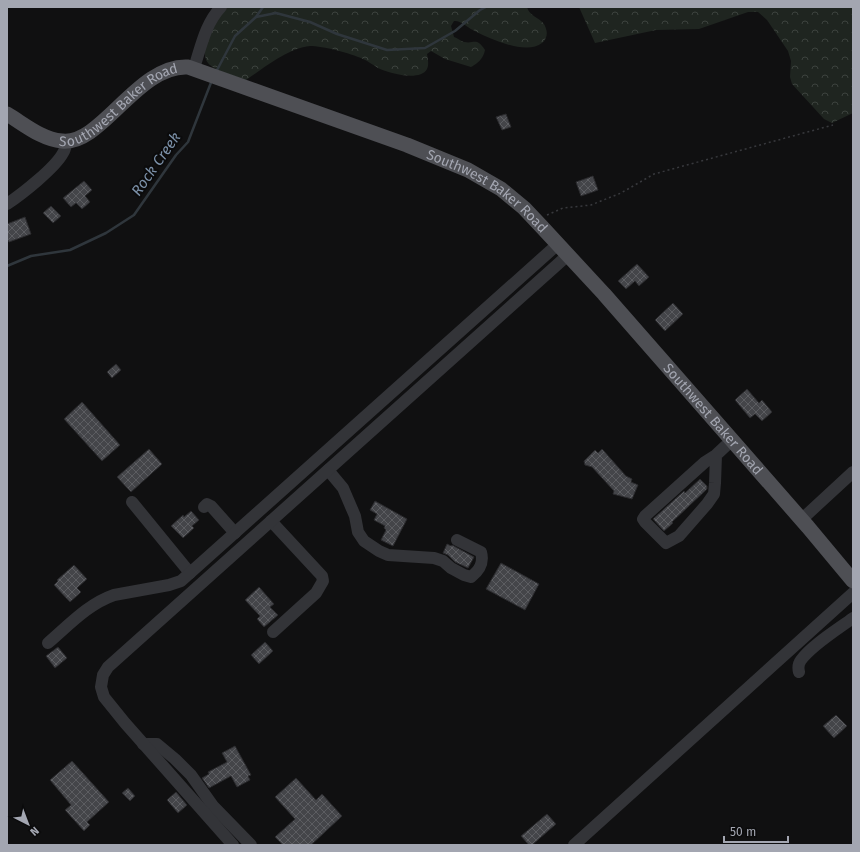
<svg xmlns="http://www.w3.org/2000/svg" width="860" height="852" font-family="'Fira Sans',sans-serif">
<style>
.forest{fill:url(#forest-crowns)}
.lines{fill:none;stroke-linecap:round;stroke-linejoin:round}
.stream{stroke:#2f363c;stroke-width:2.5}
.building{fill:url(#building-cross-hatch);stroke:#2a2a2d}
.path{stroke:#38393d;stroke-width:1.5;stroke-dasharray:2 3;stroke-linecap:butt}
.minor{stroke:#333438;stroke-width:12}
.major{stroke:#4e4f54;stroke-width:15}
.labels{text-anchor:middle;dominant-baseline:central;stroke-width:4;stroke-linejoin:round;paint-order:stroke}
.street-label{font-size:14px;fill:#a3a6b1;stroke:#0b0b0c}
.water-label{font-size:15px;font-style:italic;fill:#7c91a9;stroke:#0b0b0c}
</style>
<defs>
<pattern id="forest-crowns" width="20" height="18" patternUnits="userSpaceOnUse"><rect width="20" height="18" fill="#1f2520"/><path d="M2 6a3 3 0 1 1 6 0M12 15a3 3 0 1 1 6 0" fill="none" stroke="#3c423e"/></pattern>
<pattern id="building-cross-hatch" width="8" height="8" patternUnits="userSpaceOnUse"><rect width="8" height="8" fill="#444549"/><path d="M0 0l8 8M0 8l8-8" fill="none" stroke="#5c5d61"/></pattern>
</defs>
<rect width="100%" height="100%" fill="#101011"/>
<!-- forest -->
<g class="forest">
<path d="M227 7H527C530 18 544 18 546 29 548 34 546 40 542 43 526 56 488 38 473 30 467 27 460 20 454 21L451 26 454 37C457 38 461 41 464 42 475 44 476 37 485 50 483 59 478 63 471 67L445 59 431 51 427 54C428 59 429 65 427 69 420 82 388 73 378 68 373 65 368 61 363 59 350 53 323 46 310 46 288 48 264 68 246 80 236 76 214 71 208 63 197 48 217 18 227 7Z"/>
<polygon points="579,7 853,7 853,113 832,123 824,119 792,84 790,77 791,61 788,51 767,20 758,12 748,12 699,29 656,30 595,43"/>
</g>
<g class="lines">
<!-- stream -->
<g class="stream">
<polyline points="256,17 276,13 310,22 337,34 387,50 425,48 455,31 480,10 486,7"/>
<polyline points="216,72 235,36 256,17 263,7"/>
<polyline points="7,266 31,256 70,250 106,233 134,215 176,155 188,142 212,80"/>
</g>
</g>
<!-- building -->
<g class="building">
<polygon points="506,114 511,127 502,130 496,117"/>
<polygon points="593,176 598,190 581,196 576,182"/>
<polygon points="84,181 92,190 85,196 90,202 82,209 76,203 71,207 63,198"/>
<polygon points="51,206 61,216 53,223 43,213"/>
<polygon points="25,217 31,234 9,242 7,238 7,224"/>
<polygon points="637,264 649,277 639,286 635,281 626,289 618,281"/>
<polygon points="673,303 683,314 665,331 655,320"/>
<polygon points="116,364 121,370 112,378 107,372"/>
<polygon points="747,389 759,403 762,400 772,412 762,421 755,414 750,418 735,400"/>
<polygon points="82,402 120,445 102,461 64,419"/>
<polygon points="149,449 162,464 131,492 117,477"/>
<polygon points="602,449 626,476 632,479 631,482 638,485 632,499 613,494 614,491 592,467 585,465 584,461 595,450 598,453"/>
<polygon points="700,479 707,486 707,489 672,522 673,523 664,531 653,519 684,491 685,493"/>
<polygon points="375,501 407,519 393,546 381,540 386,530 384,528 385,526 374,520 377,514 370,510"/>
<polygon points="191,511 199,520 192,526 194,528 183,538 171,526 183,515 184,517"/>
<polygon points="447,544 451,546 452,545 474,557 468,568 455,562 448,555 443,553"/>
<polygon points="501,563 539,584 525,610 486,589"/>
<polygon points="74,565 87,579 77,588 81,592 70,602 54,585 58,581 57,580"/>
<polygon points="259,587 274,604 270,607 278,615 264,627 257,619 260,616 245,600"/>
<polygon points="265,642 273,651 259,664 251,655"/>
<polygon points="58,647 67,658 55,668 46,656"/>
<polygon points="836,715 847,726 834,738 823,726"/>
<polygon points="235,746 251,775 248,776 250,780 237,787 231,776 209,788 202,778 209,774 208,772 227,762 222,753"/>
<polygon points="72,761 109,802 87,822 90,825 84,831 65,810 71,805 50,780"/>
<polygon points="296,778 316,800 322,794 342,816 311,845 283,845 275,837 295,819 275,797"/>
<polygon points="128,788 135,796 130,801 122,793"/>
<polygon points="176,792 187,805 178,813 167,800"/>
<polygon points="547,814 556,824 532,845 529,845 521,836"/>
</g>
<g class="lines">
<!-- path -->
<polyline class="path" points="547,215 563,208 591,205 621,193 654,174 833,125"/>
<!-- minor -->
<g class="minor">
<path d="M194 68C201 47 205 24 221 7"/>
<path d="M7 204C22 194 55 168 63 153 65 150 66 145 67 141"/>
<polyline points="716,455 715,483 714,494 707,504 679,536 666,543 645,522 643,519 645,516 705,462 716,455 732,440"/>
<path d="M328 470 343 488 355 516 358 532 364 541 379 551 388 555 434 558 443 561 451 568 464 575 471 577C480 570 484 563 481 552L457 540"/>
<polyline points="132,502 190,573"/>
<polyline points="204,507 207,504 211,506 235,533"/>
<polyline points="801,520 853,472"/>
<polyline points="271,521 322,576 323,581 316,593 273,632"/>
<path d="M48 643C69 625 88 604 114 595L169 585 181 581 558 244"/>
<path d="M799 672C798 668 798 664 801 660 812 645 838 629 853 618"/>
<polyline points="143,744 157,744 175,759 191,775 213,806 251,845"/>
<polyline points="233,845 125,723 104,697 101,687 103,675 108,667 568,255"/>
<polyline points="574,845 853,593"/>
</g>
<!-- major -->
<path class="major" id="s1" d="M7 114C24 124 41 139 62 141 101 146 138 64 188 67L407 145 468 170 501 189 524 208 541 226 604 294 808 527 853 581"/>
</g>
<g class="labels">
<!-- street labels -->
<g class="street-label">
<text stroke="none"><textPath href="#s1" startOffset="130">Southwest Baker Road</textPath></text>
<text stroke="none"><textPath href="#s1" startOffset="538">Southwest Baker Road</textPath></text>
<text stroke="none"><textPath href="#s1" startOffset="862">Southwest Baker Road</textPath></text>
</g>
<!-- water labels -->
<g class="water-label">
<text transform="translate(156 164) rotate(-55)">Rock Creek</text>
</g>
</g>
<!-- border -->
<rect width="860" height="852" fill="none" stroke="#a3a6b1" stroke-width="16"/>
<!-- north arrow -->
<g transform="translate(28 824) rotate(138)" stroke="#0b0b0c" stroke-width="3" paint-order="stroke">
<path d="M0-3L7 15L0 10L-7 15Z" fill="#a3a6b1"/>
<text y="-6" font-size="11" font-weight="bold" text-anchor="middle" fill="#a3a6b1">N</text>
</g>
<!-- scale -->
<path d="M724 836v6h64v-6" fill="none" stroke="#a3a6b1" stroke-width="2"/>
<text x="730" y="836" font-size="12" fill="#a3a6b1" stroke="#0b0b0c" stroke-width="3" paint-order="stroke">50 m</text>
</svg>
